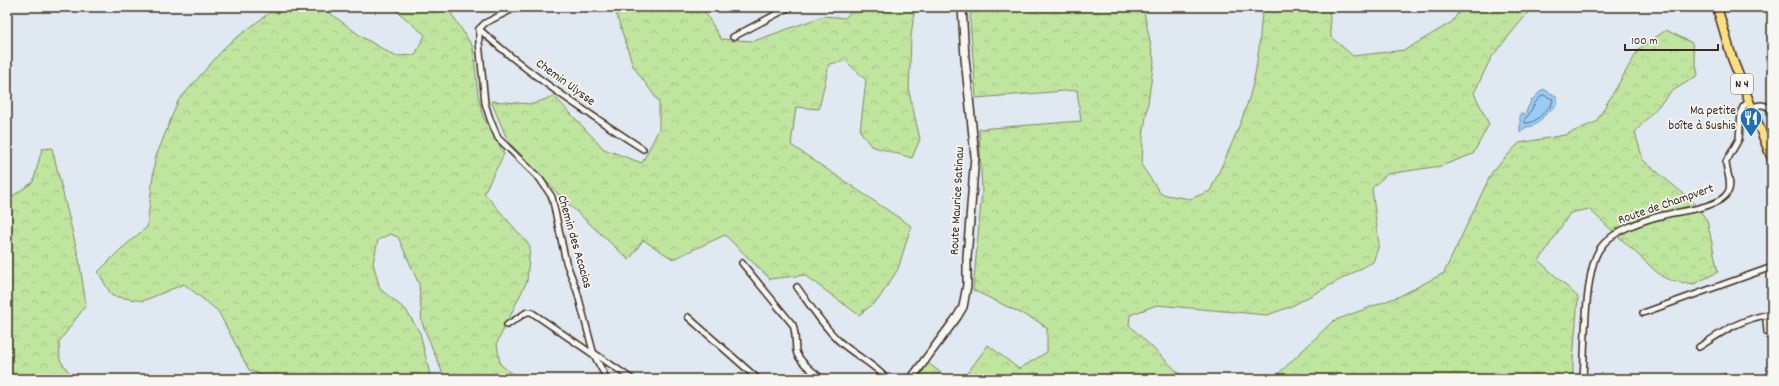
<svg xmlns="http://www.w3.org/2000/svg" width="1779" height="386" font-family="Dekko,sans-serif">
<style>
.built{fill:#d0def2}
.forest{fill:url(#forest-crowns);stroke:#7e885e}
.water{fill:#98cdf6;stroke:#738ca0}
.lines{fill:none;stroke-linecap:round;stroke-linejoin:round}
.shore{stroke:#606b74;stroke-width:1}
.minor-casing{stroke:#3b2a1e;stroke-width:8}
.secondary-casing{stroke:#3b2a1e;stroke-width:10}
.primary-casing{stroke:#3b2a1e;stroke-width:11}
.minor{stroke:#f6f6f2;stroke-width:5}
.secondary{stroke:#f6f6f2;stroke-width:7}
.primary{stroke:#fedf80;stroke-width:8}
.labels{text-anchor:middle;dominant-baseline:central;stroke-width:3.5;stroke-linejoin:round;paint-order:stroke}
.shield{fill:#f6f6f2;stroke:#73675e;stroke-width:1}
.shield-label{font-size:12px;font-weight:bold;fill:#3b2a1e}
.street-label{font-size:13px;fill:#3b2a1e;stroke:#f6f6f2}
.poi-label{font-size:13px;fill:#3b2a1e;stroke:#f6f6f2;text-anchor:end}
</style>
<defs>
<pattern id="forest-crowns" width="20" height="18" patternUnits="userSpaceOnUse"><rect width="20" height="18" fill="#c0e59f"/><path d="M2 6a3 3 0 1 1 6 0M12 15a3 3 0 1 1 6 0" fill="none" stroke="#a6c588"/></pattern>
</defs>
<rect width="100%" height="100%" fill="#e0e8f2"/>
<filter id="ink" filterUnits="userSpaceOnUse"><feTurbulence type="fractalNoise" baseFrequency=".025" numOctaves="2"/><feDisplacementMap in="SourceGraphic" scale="8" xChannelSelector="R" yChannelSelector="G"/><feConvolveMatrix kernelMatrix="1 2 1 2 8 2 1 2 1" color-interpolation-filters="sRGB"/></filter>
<g filter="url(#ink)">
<!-- built -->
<polygon class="built" points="1758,102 1765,103 1772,110 1772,166 1748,105"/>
<!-- forest -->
<g class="forest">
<polygon points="277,7 322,7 362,37 395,56 415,55 425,35 392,7 447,7 473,47 478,95 483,117 504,154 484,193 530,246 527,281 497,343 500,364 518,379 445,379 422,323 419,284 398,237 390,234 378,240 373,263 380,289 406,310 420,333 431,379 272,379 249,370 218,311 184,284 143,301 112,296 98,272 120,250 147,227 155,159 178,101 227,45"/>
<polygon points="614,7 702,7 721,39 754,41 824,16 845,18 855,7 915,7 911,36 909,92 920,139 912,158 871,146 860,131 866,80 846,61 829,64 819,109 796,107 791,145 911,226 898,269 878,300 859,315 804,275 770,279 725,235 673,259 643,240 629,260 565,201 508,141 491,101 533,104 554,96 604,149 642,163 659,129 659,102 633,66"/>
<path d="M971 7H1143L1154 61 1143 137 1142 166 1161 194 1190 199 1210 191C1229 150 1251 107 1257 62 1260 46 1260 29 1262 13L1258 7H1329L1331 37 1353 56 1405 50 1452 22 1462 7H1529L1530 10 1491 58 1474 93 1489 124 1473 154 1441 166 1387 174 1372 188 1379 245 1373 262 1290 307 1267 315 1157 305 1130 315 1129 325 1185 379H963L988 345 1019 369 1047 352V328L1037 321 973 290 982 192 979 129 1081 121 1077 90 976 98 970 20Z"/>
<polygon points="1666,30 1692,43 1698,75 1671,92 1635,132 1643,160 1691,200 1707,220 1718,272 1694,284 1672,281 1661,276 1589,209 1570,213 1539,261 1578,297 1573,360 1573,379 1273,379 1333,321 1400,296 1444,273 1492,172 1519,143 1565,135 1596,122 1639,49"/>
<polygon points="52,148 79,259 86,305 59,342 60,360 74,379 7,379 7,200 33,182 42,149"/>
<polygon points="928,363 949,379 918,379"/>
</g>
<!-- water -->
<path class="water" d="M1543 89 1556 96 1558 102C1555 108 1552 109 1547 113 1539 120 1538 127 1526 127L1520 133V114H1525L1531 101Z"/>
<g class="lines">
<!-- shore -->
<path class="shore" d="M1543 95 1553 99 1551 106C1542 112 1537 124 1525 123V118L1528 116 1535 103Z"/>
<!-- minor casing -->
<g class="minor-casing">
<g id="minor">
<polyline points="517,7 485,23 479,29 479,42 485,103 490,119 498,138 540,179 552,197 566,262 577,291 594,355 607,379"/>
<path d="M479 29C529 75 586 112 643 149"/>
<polyline points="733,37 790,7"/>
<path d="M1752 108C1760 103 1766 104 1772 111"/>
<path d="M742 263 793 325C796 334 795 341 796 351 798 361 814 372 822 379"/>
<path d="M797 287C810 305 822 325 839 341 854 355 873 363 887 379"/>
<polyline points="1643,313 1772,267"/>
<polyline points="1771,314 1766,321 1767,332 1772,334"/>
<polyline points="688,317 758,379"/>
<polyline points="507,325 527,312 531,312 594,355"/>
<path d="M1699 347C1724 331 1742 318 1772 314"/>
<polyline points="594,353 632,379"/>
<path d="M1583 379C1585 349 1584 274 1599 250 1610 231 1643 220 1664 215 1680 211 1720 208 1728 192 1733 184 1726 171 1726 162L1739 139 1741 112 1743 107 1749 101"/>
<polyline points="1720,379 1726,377 1732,379"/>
</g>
</g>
<!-- secondary casing -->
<g class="secondary-casing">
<polyline id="secondary" points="911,379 957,317 963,307 967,285 967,257 975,156 965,58 962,7"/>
</g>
<!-- primary casing -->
<g class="primary-casing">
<polyline id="primary" points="1717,7 1732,58 1772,159"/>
</g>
<!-- minor -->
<use href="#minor" class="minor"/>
<!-- secondary -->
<use href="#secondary" class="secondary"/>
<!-- primary -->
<use href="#primary" class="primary"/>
</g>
</g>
<!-- icons -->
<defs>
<g id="restaurant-pin" transform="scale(1.15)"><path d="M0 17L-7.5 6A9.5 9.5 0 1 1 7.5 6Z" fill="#1f6fb2" stroke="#f6f6f2"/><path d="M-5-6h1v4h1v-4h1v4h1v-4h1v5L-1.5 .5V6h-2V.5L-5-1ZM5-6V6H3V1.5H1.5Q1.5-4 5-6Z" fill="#fff"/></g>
</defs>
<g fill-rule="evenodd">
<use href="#restaurant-pin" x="1751" y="118"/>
</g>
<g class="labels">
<!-- shield labels -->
<rect class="shield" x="1731" y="74" width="22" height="20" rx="3"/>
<g class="shield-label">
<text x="1742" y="84">N 4</text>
</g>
<!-- street labels -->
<g class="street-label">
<text transform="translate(565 83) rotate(36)">Chemin Ulysse</text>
<text transform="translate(958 201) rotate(-87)">Route Maurice Satinau</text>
<text transform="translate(1666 205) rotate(-19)">Route de Champvert</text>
<text transform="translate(574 242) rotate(74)">Chemin des Acacias</text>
</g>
<!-- poi labels -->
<g class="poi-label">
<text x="1736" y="111">Ma petite<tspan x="1736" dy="15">boîte à Sushis</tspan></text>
</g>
</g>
<!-- margin -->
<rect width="1779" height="386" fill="none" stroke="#f6f6f2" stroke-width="24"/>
<rect x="12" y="12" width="1755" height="362" fill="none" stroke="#3b2a1e" stroke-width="1.5" filter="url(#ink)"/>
<!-- scale -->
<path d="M1625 44v6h93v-6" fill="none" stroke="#3b2a1e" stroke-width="2"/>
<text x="1631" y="44" font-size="12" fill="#3b2a1e" stroke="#f6f6f2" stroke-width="3" paint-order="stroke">100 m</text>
</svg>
